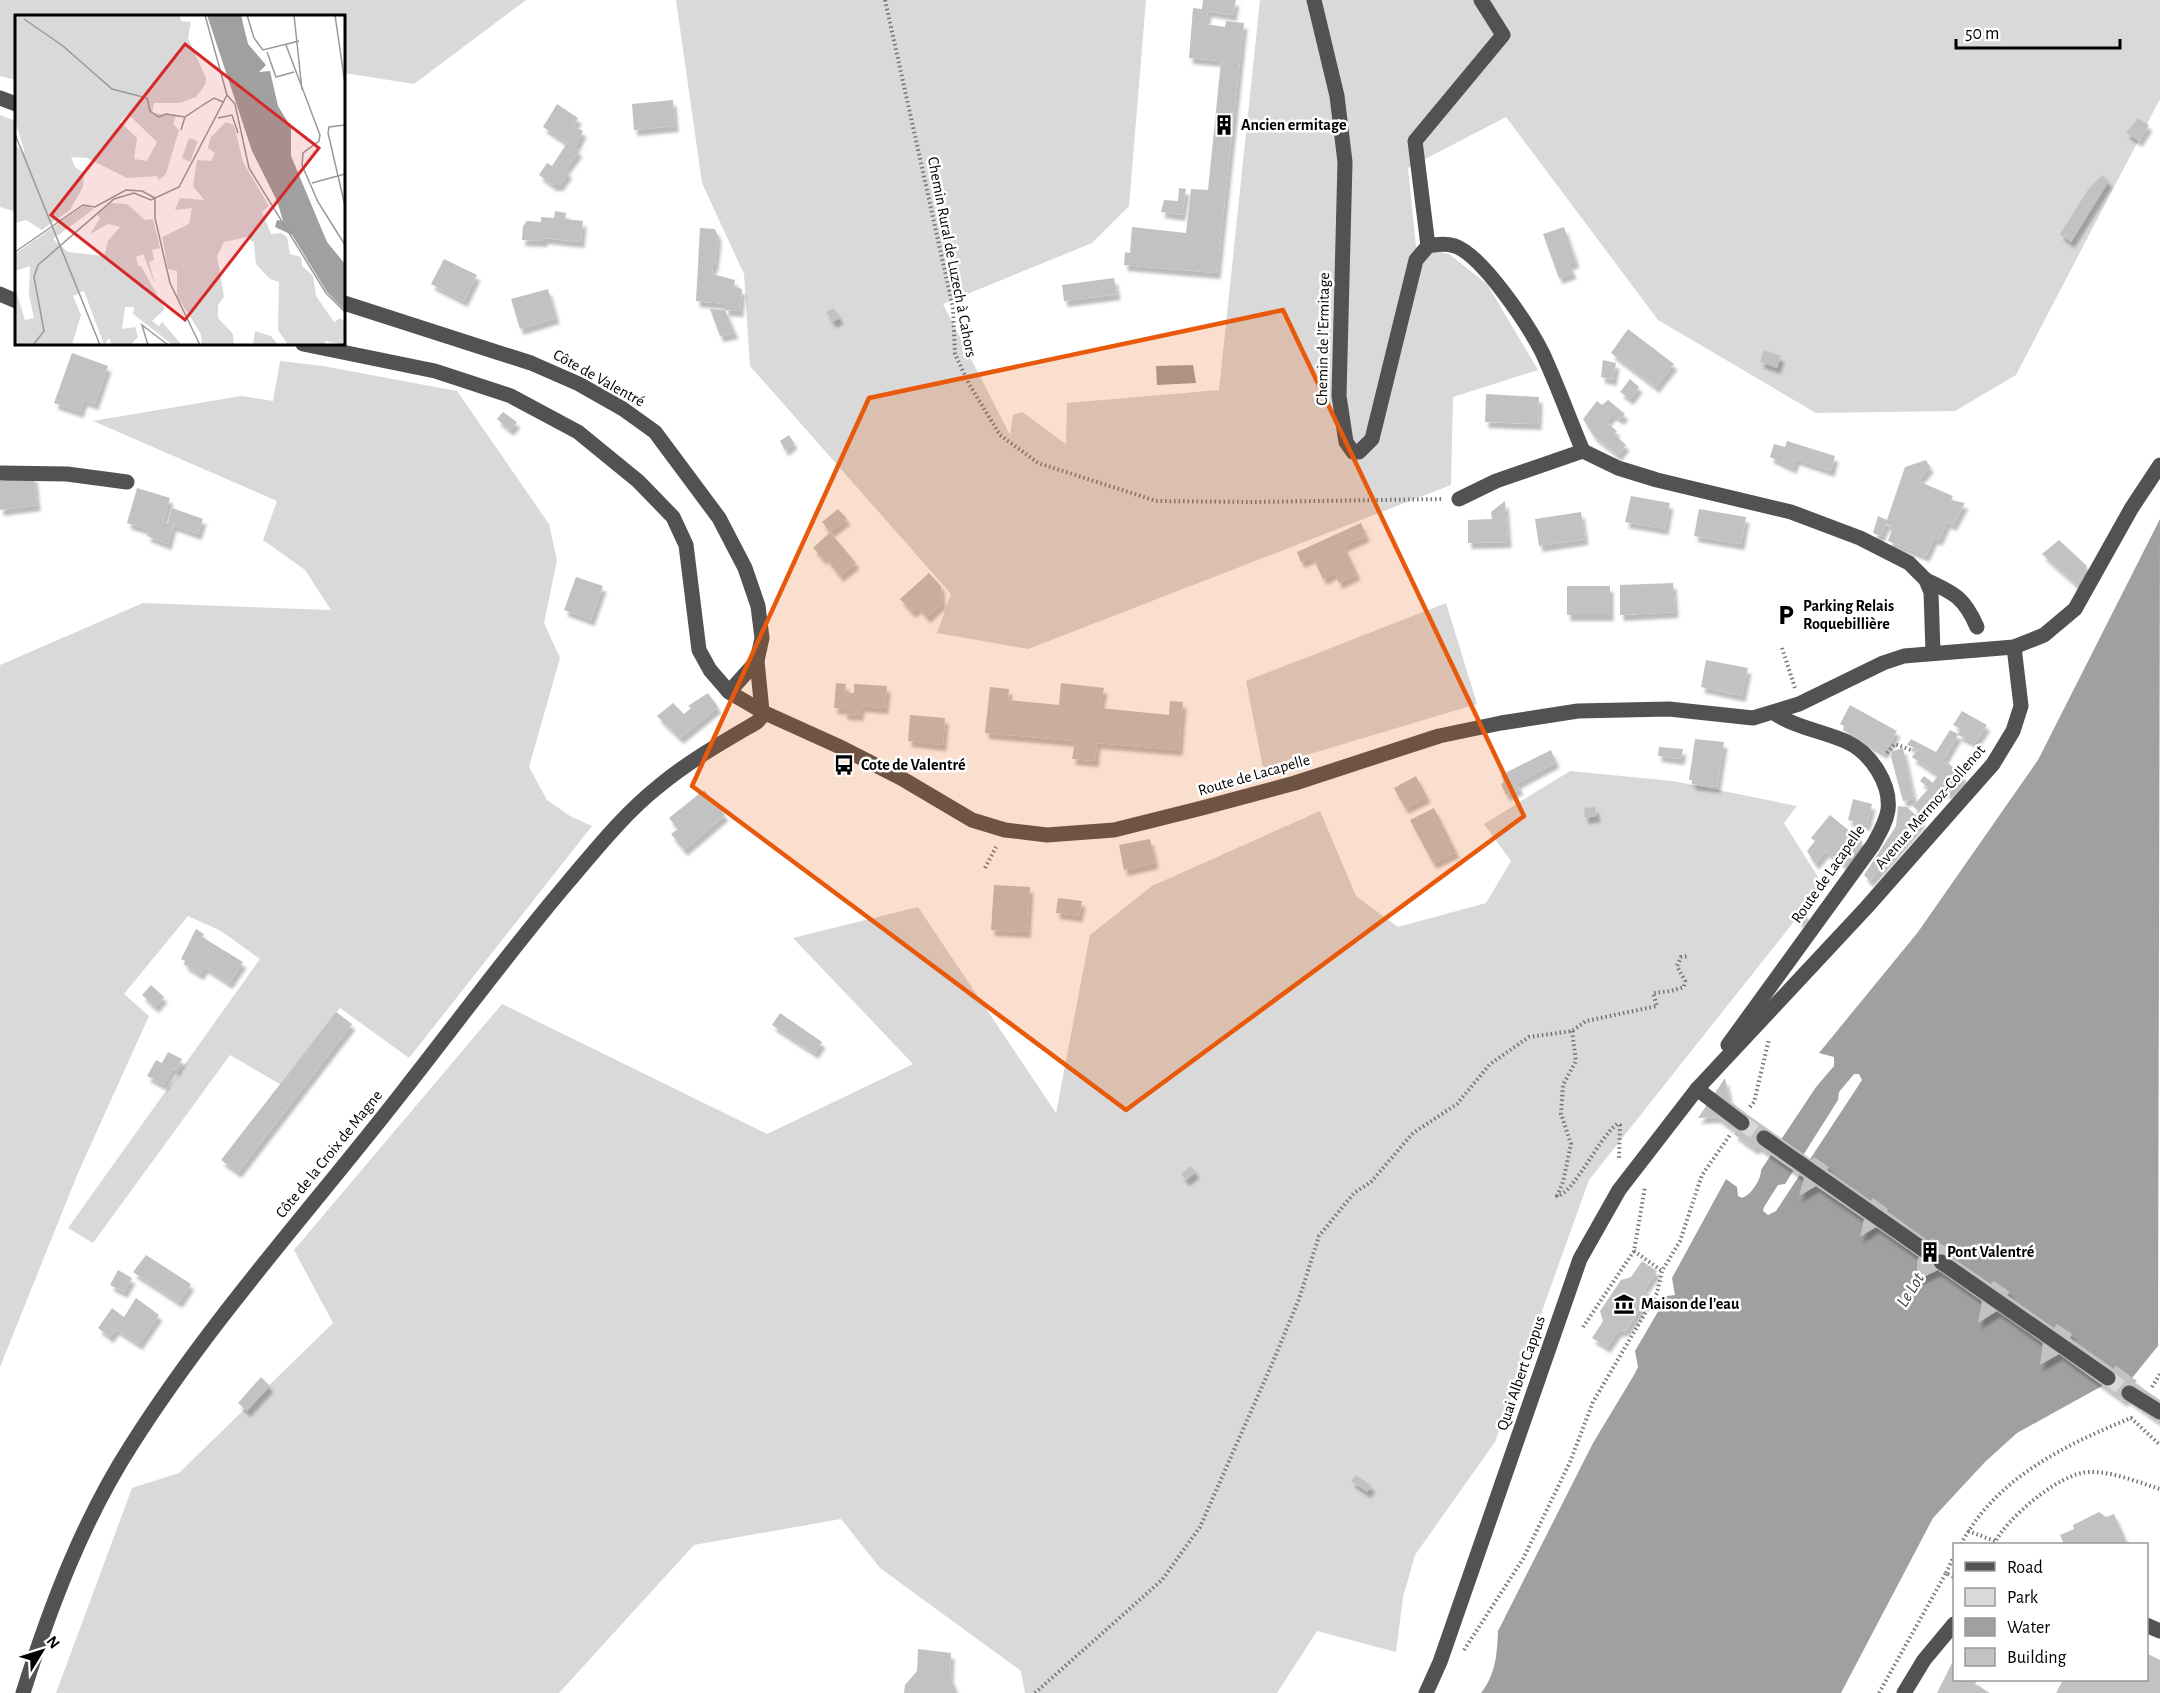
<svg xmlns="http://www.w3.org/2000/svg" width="2160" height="1693" font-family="'Alegreya Sans',sans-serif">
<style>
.green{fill:#d9d9d9}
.water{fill:#a0a0a0;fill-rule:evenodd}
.building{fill:#c2c2c2;filter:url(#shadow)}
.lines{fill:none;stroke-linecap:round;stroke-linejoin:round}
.minor-tunnel{stroke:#d9d9d9;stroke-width:15;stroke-dasharray:15 8;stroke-linecap:butt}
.path{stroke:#747474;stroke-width:4;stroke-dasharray:1.5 3;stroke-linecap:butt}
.minor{stroke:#525252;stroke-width:15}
.marked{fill:#e8590c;fill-opacity:0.2;stroke:#e8590c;stroke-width:4.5;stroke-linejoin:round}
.labels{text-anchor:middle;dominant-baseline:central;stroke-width:5;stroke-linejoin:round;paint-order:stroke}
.poi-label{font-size:16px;font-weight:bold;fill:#000;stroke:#fff;text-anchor:start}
.street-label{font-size:16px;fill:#000;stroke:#fff}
.water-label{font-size:18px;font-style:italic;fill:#414141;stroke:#fff}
.inset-road{fill:none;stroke:#999;stroke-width:1.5}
.view{fill:#d62828;fill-opacity:0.15;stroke:#d62828;stroke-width:3}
.inset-edge{fill:none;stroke:#000;stroke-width:3}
</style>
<defs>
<filter id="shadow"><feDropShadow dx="3.5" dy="6" stdDeviation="1.5" flood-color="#0004"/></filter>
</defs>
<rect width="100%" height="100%" fill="#fff"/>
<!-- green -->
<g class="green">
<polygon points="0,0 526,0 414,84 344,73 344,16 16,16 16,80 0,76"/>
<polygon points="676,0 1146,0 1129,206 1092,243 943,304 1010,435 1013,415 1022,412 1066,444 1067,403 1219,390 1260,0 2160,0 2160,99 2016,375 1955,411 1816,413 1658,320 1506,117 1408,168 1416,247 1449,254 1487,284 1538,370 1453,397 1451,485 1028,649 937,633 951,594 750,366 744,274 702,183"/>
<polygon points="0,115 16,121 16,212 0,207"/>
<polygon points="280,361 323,366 457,391 549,524 557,560 544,623 560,658 529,767 547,800 570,816 592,826 409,1058 340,1008 280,1084 230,1055 93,1243 68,1228 260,959 221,931 188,916 124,994 149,1016 78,1173 0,1367 0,665 143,603 331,610 305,570 263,540 277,501 93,421 241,396 273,401"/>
<polygon points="1446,603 1477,704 1263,768 1246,681"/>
<polygon points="1570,771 1673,781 1797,806 1784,823 1823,885 1589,1180 1495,1442 1415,1555 1403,1597 1396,1652 1317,1631 1277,1693 1025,1693 1021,1671 880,1568 841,1519 694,1545 559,1693 56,1693 132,1488 179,1473 333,1323 294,1250 502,1004 767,1134 913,1064 793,938 918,907 1056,1113 1090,935 1152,886 1320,811 1356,896 1398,927 1486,903 1511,861 1484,824"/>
</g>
<!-- water -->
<g class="water">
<polygon points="1193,365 1196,383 1157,385 1156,366"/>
<path d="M2160 519 2158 1346 2132 1378 2116 1366 2102 1386 2017 1433 1985 1462 1933 1518 1841 1693H1481C1496 1674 1497 1654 1498 1631L1593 1443 1634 1375 1638 1367 1635 1351 1667 1296 1675 1295 1672 1278 1726 1179 1737 1187 1738 1196 1742 1198C1751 1195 1761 1180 1761 1170L1816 1087 1834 1066V1057L1819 1053 1918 932 2038 760ZM1854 1074H1859L1862 1080 1776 1211 1768 1215 1763 1211 1764 1207 1778 1185 1785 1184 1838 1100 1839 1092Z"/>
</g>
<!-- building -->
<g class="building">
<polygon points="1203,0 1236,0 1233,15 1208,11 1206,24 1225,27 1226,21 1244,23 1217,273 1124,265 1125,252 1130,253 1132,227 1186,233 1191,189 1208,190 1221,61 1189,58 1193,8 1202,9"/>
<polygon points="673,100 675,126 634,130 632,104"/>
<polygon points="557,104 578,118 574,126 583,131 575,148 579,151 565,170 569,172 560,185 553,185 539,175 547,163 552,166 567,143 543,127"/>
<polygon points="2138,118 2149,125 2139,141 2126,133"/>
<polygon points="2102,175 2109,181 2071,242 2060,234 2087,191"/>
<polygon points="1179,188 1186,189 1182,215 1161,212 1164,200 1178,201"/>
<polygon points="555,211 566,213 565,219 583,221 581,242 544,238 544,241 522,240 523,226 527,221 541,222 541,217 554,218"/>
<polygon points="1564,227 1576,262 1569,264 1573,273 1559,278 1543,234"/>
<polygon points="700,228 715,229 718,236 715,265 713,265 712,274 735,280 734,287 742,289 740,311 725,310 725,304 696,301"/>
<polygon points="444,259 477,275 464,301 431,284"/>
<polygon points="1114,278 1117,294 1064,301 1062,285"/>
<polygon points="548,289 556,318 520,329 511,299"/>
<polygon points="834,308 840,318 833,322 826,312"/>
<polygon points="710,309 725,310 735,333 720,336"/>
<polygon points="1628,329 1674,364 1656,387 1611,353"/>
<polygon points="1764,350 1781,356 1777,368 1760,362"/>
<polygon points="72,353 108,366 95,404 84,400 80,412 54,403"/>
<polygon points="1603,360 1616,363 1613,380 1601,377"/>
<polygon points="1630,379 1639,387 1630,399 1620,392"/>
<polygon points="1486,394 1539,397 1538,424 1485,422"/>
<polygon points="1608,400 1625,414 1620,419 1613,414 1606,422 1617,431 1614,434 1626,445 1618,455 1594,436 1583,419 1597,401 1602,405"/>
<polygon points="503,412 517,422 510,430 497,419"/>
<polygon points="789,435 794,443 785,450 780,441"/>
<polygon points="1787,441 1835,456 1831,471 1796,459 1793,468 1770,457 1774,444 1785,447"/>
<polygon points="1926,460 1930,467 1918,481 1953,496 1951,500 1965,503 1953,525 1947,522 1939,540 1934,538 1926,556 1888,541 1893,527 1886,524 1881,536 1873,533 1878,516 1887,520 1905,467"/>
<polygon points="34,476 37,505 0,510 0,481"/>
<polygon points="137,488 170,498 163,522 168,523 172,508 203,519 198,534 173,525 168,544 147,536 149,530 127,523"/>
<polygon points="1631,496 1670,503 1665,529 1625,522"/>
<polygon points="1505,501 1508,542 1468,543 1468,520 1492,519 1491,512"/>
<polygon points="838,509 847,519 830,532 822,522"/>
<polygon points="1699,509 1746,517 1741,544 1694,536"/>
<polygon points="1581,512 1585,539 1539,546 1535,519"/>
<polygon points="1361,523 1366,536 1344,546 1357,574 1339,583 1335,573 1323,579 1313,557 1301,562 1297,552"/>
<polygon points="830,532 856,563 840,576 825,557 823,559 813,548"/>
<polygon points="2059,540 2087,566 2077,585 2042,554"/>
<polygon points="929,573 941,586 942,603 927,617 918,607 912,612 900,599"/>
<polygon points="576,577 603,586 591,620 564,610"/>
<polygon points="1673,583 1675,612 1620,615 1620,585"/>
<rect x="1567" y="586" width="43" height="29"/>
<polygon points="1706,660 1748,668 1742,696 1701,687"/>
<polygon points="836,683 846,684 845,693 854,693 854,684 887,686 885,708 861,706 860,715 844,714 844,709 834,708"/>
<polygon points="1061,683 1104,688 1100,708 1169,715 1170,701 1183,702 1179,750 1097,743 1095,761 1072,759 1075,741 985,733 990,687 1009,689 1008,700 1059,705"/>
<polygon points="708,693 718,707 680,738 657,716 673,703 684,714 691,708 688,706"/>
<polygon points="1850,705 1897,731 1884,753 1843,730 1844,726 1840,724"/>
<polygon points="1962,711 1987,725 1975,743 1958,735 1936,773 1912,757 1918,749 1907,745 1911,739 1936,752 1950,730 1958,734 1961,729 1953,725"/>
<polygon points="910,715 945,718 943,745 908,741"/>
<polygon points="1695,739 1724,742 1717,787 1692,784 1692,780 1689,780"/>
<polygon points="1659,747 1683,749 1681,759 1658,756"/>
<polygon points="1903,748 1914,799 1903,801 1891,757 1892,751"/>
<polygon points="1551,750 1556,762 1517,783 1520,789 1506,795 1501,784 1504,782 1501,775"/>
<polygon points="1946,761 1964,777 1948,794 1940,788 1919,812 1913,806 1929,788 1920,781 1924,776 1933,783"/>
<polygon points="1416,776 1427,797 1405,808 1394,788"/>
<polygon points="704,790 725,815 684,850 671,834 678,829 669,818"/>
<polygon points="1853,799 1872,804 1867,825 1848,820"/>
<polygon points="1898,806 1907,807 1922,821 1870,881 1864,875 1896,826"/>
<polygon points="1595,807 1597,816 1585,818 1584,808"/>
<polygon points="1434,808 1456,852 1433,863 1410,820"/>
<polygon points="1830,815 1863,842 1845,865 1826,851 1815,864 1807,851 1815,841 1811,838"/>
<polygon points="1150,839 1155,863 1124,870 1119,845"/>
<polygon points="994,885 1030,887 1027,932 991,930"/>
<polygon points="1058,898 1082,901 1079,916 1056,913"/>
<polygon points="1799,908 1806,914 1800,922 1793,916"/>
<polygon points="196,929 204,934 202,937 243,962 229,983 205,967 200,974 184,964 185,961 181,959"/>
<polygon points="151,985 164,997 155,1007 142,995"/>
<polygon points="336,1012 352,1024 238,1172 221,1160"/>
<polygon points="780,1013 822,1042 815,1053 772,1025"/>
<polygon points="168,1052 182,1059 176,1070 172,1069 164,1085 147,1076 156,1060 162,1063"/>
<polygon points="1725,1078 1730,1101 1748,1115 1812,1160 1814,1157 1829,1167 1827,1170 1871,1201 1873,1198 1888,1209 1887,1211 1930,1242 1932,1238 1950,1250 1947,1254 1991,1284 1994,1281 2010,1292 2007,1295 2054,1328 2057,1324 2072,1334 2070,1338 2114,1369 2116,1366 2137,1381 2135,1383 2160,1400 2160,1422 2126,1398 2124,1401 2059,1354 2040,1365 2043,1343 1997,1311 1978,1323 1982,1301 1938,1270 1917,1280 1917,1261 1919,1257 1876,1227 1860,1237 1864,1219 1816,1186 1799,1196 1804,1178 1758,1146 1755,1149 1734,1134 1736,1131 1717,1117 1698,1118"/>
<polygon points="1191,1166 1196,1172 1186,1180 1181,1174"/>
<polygon points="146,1255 191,1284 179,1302 133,1272"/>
<polygon points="1642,1261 1657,1271 1645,1288 1648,1297 1626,1330 1618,1331 1607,1347 1592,1338 1603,1321 1600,1311 1621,1280 1631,1277"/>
<polygon points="118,1270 132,1278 124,1292 110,1285"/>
<polygon points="136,1298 159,1315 139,1344 116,1329 110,1337 98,1328 112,1308 124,1317"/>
<polygon points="261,1377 270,1386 247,1411 238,1403"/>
<polygon points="1356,1475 1372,1486 1367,1492 1351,1481"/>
<polygon points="2099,1512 2106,1517 2114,1514 2126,1541 2122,1544 2064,1544 2060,1535 2074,1529 2073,1525"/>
<polygon points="918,1649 951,1653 950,1676 957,1693 904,1693 905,1685 917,1671"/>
<polygon points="2146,1653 2160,1660 2160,1693 2056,1693 2063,1680 2146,1680"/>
<polygon points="1954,1659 1954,1680 1978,1680 1975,1684 1990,1693 1937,1693"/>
</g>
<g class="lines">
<!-- minor-tunnel -->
<g class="minor-tunnel">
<polyline points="1742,1123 1764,1138"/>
<polyline points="2108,1378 2129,1393"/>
</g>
<!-- path -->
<g class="path">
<polyline points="885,0 953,308 955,354 969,384 1000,435 1038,463 1156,501 1255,502 1443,499"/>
<polyline points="1782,648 1795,688"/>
<polyline points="1887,753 1895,744 1911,750"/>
<polyline points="985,868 996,847"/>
<path d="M1572 1031 1576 1061 1563 1085 1561 1114 1571 1144 1563 1182 1557 1196C1574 1193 1598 1139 1617 1124L1620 1125 1619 1159"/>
<polyline points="1750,1107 1754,1102 1769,1039"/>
<polyline points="1634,1251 1662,1271"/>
<polyline points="1583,1327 1634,1251 1645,1187"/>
<polyline points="2152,1387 2160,1374"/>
<polyline points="1968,1531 1995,1541"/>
<path d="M1961 1544C1996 1478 2065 1445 2131 1418L2160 1445"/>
<path d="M1994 1544C2006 1519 2058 1474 2088 1472 2112 1471 2137 1482 2160 1489"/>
<polyline points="1946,1573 1954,1556"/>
<polyline points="1464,1650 1523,1559 1570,1462 1593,1402 1657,1293 1662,1271 1680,1241 1702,1175 1730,1135"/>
<polyline points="1035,1693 1162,1580 1200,1527 1275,1357 1299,1299 1319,1236 1354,1193 1371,1182 1413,1133 1457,1104 1490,1064 1529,1037 1572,1031 1586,1021 1657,1006 1653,993 1671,991 1684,987 1685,981 1677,966 1681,957 1688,956"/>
<polyline points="1879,1693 1946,1573 1954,1577"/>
</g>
<!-- minor -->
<g class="minor">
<path d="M1314 0 1337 96 1345 162 1339 396 1346 442 1353 452H1359L1372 439 1416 260 1428 246C1437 244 1445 243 1455 246 1482 255 1529 326 1542 352 1557 384 1569 418 1583 451"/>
<polyline points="0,98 16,104"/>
<polyline points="1428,246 1415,141 1503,35 1481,0"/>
<polyline points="0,294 16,301"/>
<polyline points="344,303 531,363 579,384 623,409 655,432 719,518 745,568 758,606 762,638 757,661 762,711"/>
<polyline points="303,344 435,371 511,396 578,432 638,481 673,517 686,545 699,650 710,670 729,692 765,713 838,746 901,778 972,820 1005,830 1047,835 1114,830 1202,808 1295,783 1439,736 1501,723 1578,711 1669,709 1753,718 1799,704 1883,663 1904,656 2014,647 2044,635 2075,609 2131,509 2160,465"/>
<polyline points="0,473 67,474 127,482"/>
<polyline points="1459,499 1496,481 1583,451 1618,468 1657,480 1791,512 1860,538 1909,563 1926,580 1931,592 1933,652"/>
<path d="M1926 580C1954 593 1964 597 1977 627"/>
<polyline points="729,692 757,661"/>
<path d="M1728 1045 1873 845C1879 834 1886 823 1888 810 1891 784 1871 753 1847 742 1823 731 1796 728 1774 713"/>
<polyline points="1697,1089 1742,1123"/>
<polyline points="1764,1138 1924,1250"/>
<polyline points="1941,1262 2108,1378"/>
<polyline points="2129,1393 2160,1412"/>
<polyline points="2146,1625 2160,1631"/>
<path d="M23 1693C50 1607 83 1520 132 1444 212 1318 313 1207 404 1090 459 1020 512 948 569 881 597 848 625 813 659 786 689 761 723 742 757 722L765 713"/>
<polyline points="1426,1693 1440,1662 1580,1259 1619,1190 1697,1089 1866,908 1993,764 2013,731 2021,706 2014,647"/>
<polyline points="1904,1693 1924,1660 1954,1624"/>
</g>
</g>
<!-- marked area -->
<path class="marked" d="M1283 310 1524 816 1126 1110 692 786 869 398Z"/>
<!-- icons -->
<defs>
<g id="building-bare" transform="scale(1.62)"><path d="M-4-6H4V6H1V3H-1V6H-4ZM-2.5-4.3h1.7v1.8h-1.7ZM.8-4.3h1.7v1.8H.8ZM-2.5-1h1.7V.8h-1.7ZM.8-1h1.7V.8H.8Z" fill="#000" stroke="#fff" stroke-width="2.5" paint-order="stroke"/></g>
<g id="parking-bare" transform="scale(1.62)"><path d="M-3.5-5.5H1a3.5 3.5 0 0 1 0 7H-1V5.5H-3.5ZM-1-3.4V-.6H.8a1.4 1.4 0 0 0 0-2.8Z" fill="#000" stroke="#fff" stroke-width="2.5" paint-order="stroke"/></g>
<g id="bus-bare" transform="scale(1.62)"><path d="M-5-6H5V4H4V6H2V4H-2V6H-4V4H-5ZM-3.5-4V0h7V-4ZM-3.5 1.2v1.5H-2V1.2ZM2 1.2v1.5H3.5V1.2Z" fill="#000" stroke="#fff" stroke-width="2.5" paint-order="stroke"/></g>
<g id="museum-bare" transform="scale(1.62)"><path d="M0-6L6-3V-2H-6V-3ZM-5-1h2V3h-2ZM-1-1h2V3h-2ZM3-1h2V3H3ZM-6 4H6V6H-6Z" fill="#000" stroke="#fff" stroke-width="2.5" paint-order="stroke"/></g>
</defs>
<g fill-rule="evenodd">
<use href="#building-bare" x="1224" y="125"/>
<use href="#parking-bare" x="1786" y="615"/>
<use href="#bus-bare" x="844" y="765"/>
<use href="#building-bare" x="1930" y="1252"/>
<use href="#museum-bare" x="1624" y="1304"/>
</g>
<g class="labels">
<!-- poi labels -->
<g class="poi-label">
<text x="1241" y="125">Ancien ermitage</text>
<text x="1803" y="606">Parking Relais<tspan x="1803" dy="18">Roquebillière</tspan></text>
<text x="861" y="765">Cote de Valentré</text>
<text x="1947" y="1252">Pont Valentré</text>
<text x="1641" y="1304">Maison de l'eau</text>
</g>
<!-- street labels -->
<g class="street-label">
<text transform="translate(952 257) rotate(79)">Chemin Rural de Luzech à Cahors</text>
<text transform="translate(1323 339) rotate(-89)">Chemin de l'Ermitage</text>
<text transform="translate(599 378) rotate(29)">Côte de Valentré</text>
<text transform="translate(1254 775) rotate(-16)">Route de Lacapelle</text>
<text transform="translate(1930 807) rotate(-49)">Avenue Mermoz-Collenot</text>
<text transform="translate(1828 874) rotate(-55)">Route de Lacapelle</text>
<text transform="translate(329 1154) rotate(-51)">Côte de la Croix de Magne</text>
<text transform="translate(1521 1373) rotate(-71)">Quai Albert Cappus</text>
</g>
<!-- water labels -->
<g class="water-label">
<text transform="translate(1911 1290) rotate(-58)">Le Lot</text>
</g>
</g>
<!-- overview -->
<g transform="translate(15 15)">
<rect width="330" height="330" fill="#fff"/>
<path d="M0 0H165L166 6 176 7 173 23 191 63 190 70 181 82 164 88H139L137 98 161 101 158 109 164 115 151 159 144 165 142 161 112 163 72 143 56 142 60 152 69 158 68 172 55 195 27 215 11 205 0 208V130L10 138 0 106ZM113 99 142 127 132 146 119 144 122 123 105 107ZM211 107 219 110 228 147 254 191 247 197 256 219 266 218 272 222 275 239 286 242 287 251 298 261 301 281 319 307 325 303 330 307V330L310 326V330H273L263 315 264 267 255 264 241 249 239 228 232 222 209 227 202 241 209 282 203 290V303L218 319 219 330H187L186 319 162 281V256L153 254 147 222 174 209 177 193 160 195 165 183 189 185 178 171 182 145 196 146 200 138 193 133 195 123ZM174 123 183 126 175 147 167 143ZM95 188 112 189 130 205 138 204 145 233 137 235 139 245 134 247 140 269 128 239 121 242 123 251H126L150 294 137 306 144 311 147 307 167 330H158L118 299 119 292H110L107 314 120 312 123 322 115 330H97L94 323 89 330 69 276 58 281 66 300 57 330H0V273L10 305 19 303 14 280 15 251 0 256V239L70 190 79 194 38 224 53 237 89 241 93 226 105 212 93 209 75 219 85 203 82 200ZM240 316 256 321 263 330H238Z" fill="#d9d9d9" fill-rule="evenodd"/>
<path d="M192 0H226L233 29 251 50 244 57 255 56 263 91 276 112V141L312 227 330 249V296L312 277 277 220 260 212 262 205 268 206 262 186 237 136Z" fill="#a0a0a0"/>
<path class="inset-road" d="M190 0 212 80M232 0 239 23 248 35 284 26M279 0 287 75M320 0 330 69M9 4 48 31 97 74 132 83 135 96 144 102 151 99 170 102M271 30 305 120 304 126 288 138 287 150 303 187 330 230M252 37 261 62 279 57M212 80 220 89 234 153 311 278 330 297M203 103 217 100 223 118M330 110 314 112 313 118 330 191M166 115 170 102 188 90 199 83 208 87M0 119 85 330M297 168 330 159M140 183V203L155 268 185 330M0 237 68 190 80 192 111 175 127 176 140 183M18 330 29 316 19 262 23 250 99 184 119 178 136 185 164 172 212 80M133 330 127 310 153 330"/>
<path class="view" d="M170 29 304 133 170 305 36 200Z"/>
<rect width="330" height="330" class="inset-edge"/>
</g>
<!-- legend -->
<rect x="1953" y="1543" width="195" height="138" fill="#ffffff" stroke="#999999" stroke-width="1.5"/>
<rect x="1965" y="1562" width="30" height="9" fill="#525252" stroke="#999999" stroke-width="1.5"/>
<text x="2007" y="1573" font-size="18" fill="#000000">Road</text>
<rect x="1965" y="1588" width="30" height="18" fill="#d9d9d9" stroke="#999999" stroke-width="1.5"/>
<text x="2007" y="1603" font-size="18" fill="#000000">Park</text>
<rect x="1965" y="1618" width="30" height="18" fill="#a0a0a0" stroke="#999999" stroke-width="1.5"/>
<text x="2007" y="1633" font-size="18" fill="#000000">Water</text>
<rect x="1965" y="1648" width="30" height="18" fill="#c2c2c2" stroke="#999999" stroke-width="1.5"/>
<text x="2007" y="1663" font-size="18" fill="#000000">Building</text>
<!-- north arrow -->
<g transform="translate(42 1651) rotate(52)" stroke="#ffffff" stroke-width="4.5" paint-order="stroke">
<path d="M0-4.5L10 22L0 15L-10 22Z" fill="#000000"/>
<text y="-9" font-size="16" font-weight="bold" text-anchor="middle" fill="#000000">N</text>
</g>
<!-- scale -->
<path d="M1956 39v9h164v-9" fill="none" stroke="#000000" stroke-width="3"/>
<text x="1965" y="39" font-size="18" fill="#000000" stroke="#ffffff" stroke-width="4.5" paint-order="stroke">50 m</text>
</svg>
